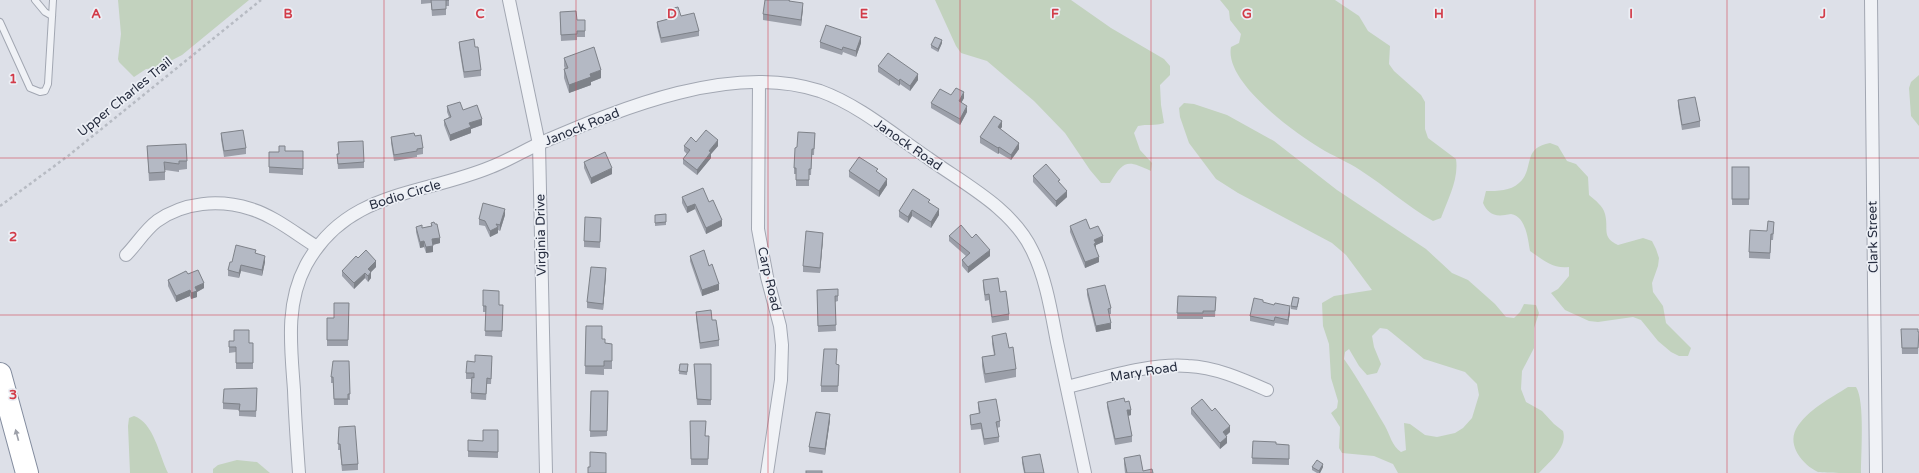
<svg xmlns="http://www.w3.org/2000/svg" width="1919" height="473" font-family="'Varela Round',sans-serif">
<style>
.green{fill:#c2d2be;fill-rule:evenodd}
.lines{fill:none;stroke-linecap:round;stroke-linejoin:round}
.service-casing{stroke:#a2a7b2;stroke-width:8}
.minor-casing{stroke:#a2a7b2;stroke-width:14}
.motorway-casing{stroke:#848d9f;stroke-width:24}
.path{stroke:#b7bbc3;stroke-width:2.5;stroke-dasharray:3 3;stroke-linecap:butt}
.service{stroke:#f0f2f6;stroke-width:6}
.minor{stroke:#f0f2f6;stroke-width:12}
.motorway{stroke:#fff;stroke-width:22}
.wall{fill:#9b9fa9}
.shaded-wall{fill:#7e8289}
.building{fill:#b4b9c4;stroke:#7e8289}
.oneway{fill:#9da0a9}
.grid{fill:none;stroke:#d23c49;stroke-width:1;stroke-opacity:0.55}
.labels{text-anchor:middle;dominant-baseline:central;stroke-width:3.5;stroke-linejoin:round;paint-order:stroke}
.street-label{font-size:13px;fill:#262d3f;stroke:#eceff5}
.grid-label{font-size:13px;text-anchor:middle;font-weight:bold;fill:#d23c49;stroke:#eceff5;stroke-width:3.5;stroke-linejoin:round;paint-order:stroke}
</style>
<rect width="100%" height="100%" fill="#dde0e8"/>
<!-- green -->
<g class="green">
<polygon points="118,0 249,0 182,55 157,68 146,69 134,77 119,62 118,59 121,34"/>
<path d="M935 0H1071L1111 28 1164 59 1170 66V75L1160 85 1161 105 1164 123C1155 126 1147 124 1138 126L1134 133 1140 150 1152 163 1151 171C1127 160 1124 160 1110 183H1101L1090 170 1065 133 1034 101 987 61 961 53 956 46Z"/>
<path d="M1220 0H1335L1359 16 1368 31 1390 46 1389 64 1394 71 1421 95 1425 102V129L1428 138 1456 159C1459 179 1448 199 1441 218L1433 221C1407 206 1385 186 1360 170 1348 162 1333 156 1320 148 1294 132 1224 82 1231 47L1239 43 1241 34 1230 20 1229 11Z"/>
<polygon points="1919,75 1919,126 1911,116 1909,88 1911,82"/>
<path d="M1184 103 1194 104 1227 115 1274 141 1337 190 1426 249 1452 273 1468 280 1495 304 1506 317 1514 318 1520 312 1524 304 1536 305 1539 313 1534 328V348L1522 371 1521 389 1526 402 1542 411 1554 424 1563 431C1568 447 1549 462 1539 473H1398L1393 464 1374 456 1342 453 1339 448 1340 427 1331 413 1337 408 1338 401 1331 378 1329 344 1323 326 1322 303 1334 296 1372 290 1346 255 1332 243 1238 193 1216 179 1189 143 1180 117 1179 108ZM1380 328 1387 329 1391 332 1424 359 1465 372 1477 384 1479 395 1472 418 1463 428 1455 433 1437 437 1425 435 1410 424 1404 423 1406 450 1401 452C1392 446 1390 435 1385 426 1372 404 1359 380 1344 359L1345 352 1349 349 1359 366 1367 375 1377 373 1381 364 1374 347 1372 336Z"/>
<path d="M1550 143 1558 146 1567 161 1576 164 1588 177 1589 195C1595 200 1603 206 1605 214 1609 229 1601 237 1618 245L1643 238 1652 241 1656 249 1659 258 1658 266 1652 283 1653 292 1663 306 1666 323 1691 348 1688 356H1679L1671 352 1658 341 1641 320 1633 317 1598 322 1589 321 1565 310 1551 293 1558 289 1569 276V267C1553 269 1543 260 1530 251 1528 240 1526 216 1511 214 1509 214 1507 215 1505 215 1493 217 1487 212 1483 203L1486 191C1498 191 1510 191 1519 183 1535 170 1521 148 1550 143Z"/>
<path d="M1848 387H1856C1865 400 1861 455 1861 473 1851 473 1827 473 1818 472 1803 465 1787 446 1796 429 1807 410 1831 398 1848 387Z"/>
<path d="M134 416C154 423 159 455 168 473H130L128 426 129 418Z"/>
<polygon points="237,460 257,462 270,473 213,473 213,469 218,465"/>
</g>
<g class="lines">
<!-- service casing -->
<g class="service-casing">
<g id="service">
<polyline points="35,0 45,12 52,16"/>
<polyline points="0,22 30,88 40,92 45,91 48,84 53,0"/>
</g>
</g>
<!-- minor casing -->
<g class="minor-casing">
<g id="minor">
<polyline points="509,0 539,144 546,473"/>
<polyline points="1871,0 1876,473"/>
<polyline points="759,83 758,229 767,277 780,326 782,345 781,380 767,473"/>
<path d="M126 255C136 245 145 230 157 221 184 202 219 199 251 209 274 216 296 234 317 247"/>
<path d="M1067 387C1105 378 1148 363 1188 366 1215 367 1242 379 1267 390"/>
<path d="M299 473C297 445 295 418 294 390 291 348 285 304 306 265 347 190 421 196 491 167 509 160 525 150 543 142 622 108 733 62 820 91 859 105 894 135 928 158 964 184 1012 208 1032 250 1046 278 1051 311 1057 342 1066 386 1076 429 1085 473"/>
</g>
</g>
<!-- motorway casing -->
<g class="motorway-casing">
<polyline id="motorway" points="0,374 27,473"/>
</g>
<!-- path -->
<polyline class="path" points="0,206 68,156 261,0"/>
<!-- service -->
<use href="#service" class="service"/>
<!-- minor -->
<use href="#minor" class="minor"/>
<!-- motorway -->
<use href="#motorway" class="motorway"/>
</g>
<!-- wall -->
<g class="wall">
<polygon points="421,0 449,0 449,6 446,6 446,15 432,16 431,3 421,4"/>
<polygon points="790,0 790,1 803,8 801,26 763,20 763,14"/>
<polygon points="670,9 699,31 699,36 661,43 657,27 657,22 671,18"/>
<polygon points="560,18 577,20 585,20 585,37 577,37 577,40 561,41"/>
<polygon points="459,42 481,70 481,76 464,78 459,47"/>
<polygon points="820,42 861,43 856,57 843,52 842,55 820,48"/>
<polygon points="942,43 938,52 931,48 931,45"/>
<polygon points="564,58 601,78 591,82 591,85 569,93 564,78 564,69 565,69 564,66"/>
<polygon points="878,66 918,80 910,91 900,84 899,86 878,72"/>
<polygon points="951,95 964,98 961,103 967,112 960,125 931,108 931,103"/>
<polygon points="1678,100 1700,121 1700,127 1682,130 1678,106"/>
<polygon points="447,106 463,110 482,125 471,129 471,133 450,141 444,125 444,120 449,117 447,112"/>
<polygon points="1002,127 1000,129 1019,149 1011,160 999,153 998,154 980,143 980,137"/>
<polygon points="221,133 246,148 246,154 224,157 221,139"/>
<polygon points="815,133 814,155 812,155 811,175 809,175 809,186 796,186 796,174 794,174 794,168 797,147"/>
<polygon points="415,136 423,148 423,154 417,155 417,157 394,161 391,143 391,137"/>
<polygon points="338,142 364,162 364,168 338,169 337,154 339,154"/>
<polygon points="696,142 718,146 711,154 711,158 697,175 683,164 683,159 687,154 684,151 684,146"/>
<polygon points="147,146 187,161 187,169 179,170 179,172 165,170 165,180 149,181"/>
<polygon points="285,151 303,151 303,175 269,173 269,152 279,152"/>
<polygon points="584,162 612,174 591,184 584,168"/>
<rect x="1732" y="167" width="17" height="38"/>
<polygon points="849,171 878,172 887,185 879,197 849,177"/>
<polygon points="1033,176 1060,183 1067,197 1056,207 1033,182"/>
<polygon points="682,197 709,202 722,226 706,234 695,209 687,213 682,203"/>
<polygon points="930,203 939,215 931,228 912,216 908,223 899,217 899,211"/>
<polygon points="666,214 666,225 655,226 655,215"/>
<polygon points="505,215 500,231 498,230 498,233 490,237 485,226 479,225 479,219"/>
<polygon points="431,223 440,243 433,245 433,252 426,253 424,247 420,248 416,232 416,227 422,228 431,226"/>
<polygon points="601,224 600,248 584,247 584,241"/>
<polygon points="1070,226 1090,229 1103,242 1096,245 1096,249 1099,262 1085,268 1070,232"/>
<polygon points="1774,228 1773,240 1771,240 1770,259 1749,258 1749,252 1767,231"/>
<polygon points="949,236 972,238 990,256 968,273 962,266 962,260 966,256 949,241"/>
<polygon points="823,239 820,273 803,272 803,266"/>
<polygon points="256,254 265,262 262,276 241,271 239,278 228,276 228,270 232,262"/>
<polygon points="690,256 709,266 719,290 702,296 690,261"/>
<polygon points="358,258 376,267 371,272 371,278 368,282 365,278 354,289 342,276 342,271"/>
<polygon points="188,274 204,288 197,292 197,297 191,299 190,296 176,302 168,286 168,280"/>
<polygon points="606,274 603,310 587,308 587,302"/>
<polygon points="983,280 1000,292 1009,314 1009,320 992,323 989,300 985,301 983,286"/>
<polygon points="838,289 838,301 835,302 836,331 818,332 817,290"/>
<polygon points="1087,289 1111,308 1111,314 1109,314 1111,329 1096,332 1087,295"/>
<polygon points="483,290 499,305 503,305 502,337 485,336 486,312 483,312"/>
<polygon points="1178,296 1216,297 1215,317 1203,317 1203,319 1177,319"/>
<polygon points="1299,300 1297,310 1291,309 1291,306"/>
<polygon points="349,303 348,346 327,346 327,318 334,318"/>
<polygon points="1263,303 1290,312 1288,325 1275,323 1274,326 1250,321 1250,316"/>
<polygon points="696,312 719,340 719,346 700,349 696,318"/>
<polygon points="586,326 602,339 605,343 612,344 612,369 604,369 604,375 585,374"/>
<polygon points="1901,329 1919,332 1918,354 1902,354"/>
<polygon points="992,336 1009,348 1016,369 1016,377 985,383 982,366 982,357 994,355 992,344"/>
<polygon points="229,341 253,343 253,369 236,369 236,352 229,353"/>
<polygon points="349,361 350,400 348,400 348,405 334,405 333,383 331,383 331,377"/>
<polygon points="475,362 492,362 491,384 487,384 486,400 471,399 471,379 466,379 466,373"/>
<polygon points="680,364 688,364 687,375 679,374"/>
<polygon points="694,364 711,364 711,405 697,405"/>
<polygon points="837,364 839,365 838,392 821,392 821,386"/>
<polygon points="257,388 256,417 239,416 239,410 223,409 223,403"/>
<polygon points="591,391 608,391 607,436 590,437"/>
<polygon points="978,402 1000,421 1000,427 997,428 999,437 999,442 984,445 981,429 971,430 970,421 970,415 979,414 978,408"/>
<polygon points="1107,402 1125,402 1131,415 1128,416 1132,436 1132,442 1115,445 1107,407"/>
<polygon points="1191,408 1230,432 1226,436 1227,443 1220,449 1191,414"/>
<polygon points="830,420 825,455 809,452 809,447"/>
<polygon points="690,421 706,436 709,436 708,465 691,465"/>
<polygon points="339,427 358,464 358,470 342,471 340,450 338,450"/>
<polygon points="498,430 498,458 468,457 468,440 483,441"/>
<polygon points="1253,441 1276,444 1289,445 1289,465 1252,464"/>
<polygon points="1022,457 1044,473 1024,473 1022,463"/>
<polygon points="1124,458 1143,471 1153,473 1125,473 1124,464"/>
<polygon points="1312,467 1323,467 1320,473 1317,473 1312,470"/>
</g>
<!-- shaded-wall -->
<g class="shaded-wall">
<polygon points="803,3 803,8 801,26 801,20"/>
<polygon points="861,37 861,43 856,57 856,51"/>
<polygon points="942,40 942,43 938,52 938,49"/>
<polygon points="601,70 601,78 591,82 591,85 569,93 569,85 590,74"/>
<polygon points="918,74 918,80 910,91 910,86"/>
<polygon points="900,79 900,84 899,86 899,81"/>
<polygon points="964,92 964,98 959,107 959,101"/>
<polygon points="967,106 967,112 960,125 960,119"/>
<polygon points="482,119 482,125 471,129 471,133 450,141 450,135 469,123"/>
<polygon points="1002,121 1002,127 998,133 998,127"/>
<polygon points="718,140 718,146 711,154 711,158 697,175 697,170 709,151"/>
<polygon points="1019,143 1019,149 1011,160 1011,155"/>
<polygon points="999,147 999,153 998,154 998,148"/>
<polygon points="612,168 612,174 591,184 591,178"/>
<polygon points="887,179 887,185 879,197 879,191"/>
<polygon points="1067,191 1067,197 1056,207 1056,201"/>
<polygon points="695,204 695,209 687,213 687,207"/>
<polygon points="505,209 505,215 500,231 500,225"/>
<polygon points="939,209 939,215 931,228 931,222"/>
<polygon points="912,210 912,216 908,223 908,217"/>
<polygon points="722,220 722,226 706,234 706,228"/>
<polygon points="498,227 498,233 490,237 490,231"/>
<polygon points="823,233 823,239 820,273 820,268"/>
<polygon points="1103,236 1103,242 1096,245 1096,249 1094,244 1094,240"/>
<polygon points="440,238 440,243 432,245 432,239"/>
<polygon points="424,241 424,247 420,248 420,242"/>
<polygon points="433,246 433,252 426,253 426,247"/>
<polygon points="990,250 990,256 968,273 968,267"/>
<polygon points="265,256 265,262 262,276 262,270"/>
<polygon points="1099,257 1099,262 1085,268 1085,262"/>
<polygon points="376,261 376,267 368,275 368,269"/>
<polygon points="241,265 241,271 239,278 239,273"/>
<polygon points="606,268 606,274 603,310 603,304"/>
<polygon points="371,272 371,278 368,282 368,276"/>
<polygon points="365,273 365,278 354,289 354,283"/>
<polygon points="204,283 204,288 197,292 197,297 191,299 191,293 195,287"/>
<polygon points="719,284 719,290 702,296 702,290"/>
<polygon points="190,290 190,296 176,302 176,296"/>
<polygon points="1290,306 1290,312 1288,325 1288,320"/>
<polygon points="1111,323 1111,329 1096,332 1096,326"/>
<polygon points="1127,410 1131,410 1131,415 1127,416"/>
<polygon points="830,414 830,420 825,455 825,449"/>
<polygon points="1230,426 1230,432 1223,438 1223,432"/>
<polygon points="1227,437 1227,443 1220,449 1220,443"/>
<polygon points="1323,464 1323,467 1320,473 1319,473 1319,471"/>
</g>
<!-- building -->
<g class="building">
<polygon points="431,0 449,0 446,0 446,9 432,10"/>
<polygon points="765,0 789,0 789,1 803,3 801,20 763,14"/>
<polygon points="678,7 681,16 694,13 699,31 661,38 657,22 672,18 670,9"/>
<polygon points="576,11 577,20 585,20 585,31 577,31 577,34 561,35 560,12"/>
<polygon points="826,25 861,37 856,51 843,47 842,50 820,42"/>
<polygon points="935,37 942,40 938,49 931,45"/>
<polygon points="474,39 475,47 478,47 481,70 464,72 459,42"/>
<polygon points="594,47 601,70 590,74 591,77 569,85 564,69 568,68 564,58"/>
<polygon points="888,53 918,74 910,86 900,79 899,81 878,66"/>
<polygon points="956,88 964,92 959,101 967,106 960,119 931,103 940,89 951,95"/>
<polygon points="1695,97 1700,121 1682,125 1678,100"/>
<polygon points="460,102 463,110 477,105 482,119 469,123 471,127 450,135 444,120 451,117 447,106"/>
<polygon points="994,116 1002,121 998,127 1019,143 1011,155 999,147 998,148 980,137"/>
<polygon points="243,130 246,148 224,151 221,133"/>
<polygon points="706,130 718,140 709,151 711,152 697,170 683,159 690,150 684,146 691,137 696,142"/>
<polygon points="798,132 815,133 814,149 812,149 811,169 809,169 809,180 796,180 796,168 794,168 795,148 797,147"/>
<polygon points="414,133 415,136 421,135 423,148 417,149 417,151 394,155 391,137"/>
<polygon points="363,141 364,162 338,164 337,154 339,154 338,142"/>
<polygon points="186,144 187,161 179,161 179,164 164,162 165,172 149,173 147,146"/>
<polygon points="279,146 285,146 285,151 303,151 303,169 269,167 269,152 279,152"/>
<polygon points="605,152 612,168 591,178 584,162"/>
<polygon points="859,157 878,169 876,171 887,179 879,191 849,171"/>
<polygon points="1046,164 1060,180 1058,181 1067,191 1056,201 1033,176"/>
<rect x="1732" y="167" width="17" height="32"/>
<polygon points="703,188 709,202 713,200 722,220 706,228 695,204 687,207 682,197"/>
<polygon points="913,189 930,200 928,202 939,209 931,222 912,210 908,217 899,211"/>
<polygon points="483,203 505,209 500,225 496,224 498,227 490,231 485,221 479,219"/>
<polygon points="666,214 666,222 655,223 655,215"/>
<polygon points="585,217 601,218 600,242 584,241"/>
<polygon points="1086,219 1090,229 1098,226 1103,236 1094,240 1096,243 1094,244 1099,257 1085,262 1070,226"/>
<polygon points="1768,221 1774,222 1773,234 1771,234 1770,253 1749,252 1750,230 1767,231"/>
<polygon points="434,222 435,224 437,224 440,238 432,239 433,246 426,247 424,241 420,242 416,227 422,225 422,228 432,226 431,223"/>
<polygon points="961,225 972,238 976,234 990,250 968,267 962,260 970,253 949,236"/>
<polygon points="806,231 823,233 820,268 803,266"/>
<polygon points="236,245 256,250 255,253 265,256 262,270 241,265 239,273 228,270 230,262 232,262"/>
<polygon points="366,250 376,261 368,269 371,272 368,276 365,273 354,283 342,271 356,256 358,258"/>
<polygon points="704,250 709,266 712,264 719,284 702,290 690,256"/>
<polygon points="591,267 606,268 603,304 587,302"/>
<polygon points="198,270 204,283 195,287 197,291 191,293 190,290 176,296 168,280 186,271 188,274"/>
<polygon points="998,278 1000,292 1006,291 1009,314 992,317 989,294 985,295 983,280"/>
<polygon points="1105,285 1111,308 1108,309 1111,323 1096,326 1087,289"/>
<polygon points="838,289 838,296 835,296 836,325 818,326 817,290"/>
<polygon points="483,290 499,291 499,305 503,305 502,331 485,331 486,306 483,306"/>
<polygon points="1178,296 1216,297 1215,311 1203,311 1203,313 1177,313"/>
<polygon points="1293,297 1299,298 1297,307 1291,306"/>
<polygon points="1254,298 1263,300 1263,302 1274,305 1275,303 1290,306 1288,320 1275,317 1274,321 1250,316"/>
<polygon points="334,303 349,303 348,340 327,340 327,318 334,318"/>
<polygon points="711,310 712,320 716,320 719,340 700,343 696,312"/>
<polygon points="586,326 602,326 602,339 605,339 605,343 612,344 612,361 604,361 604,366 585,366"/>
<polygon points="1901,329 1918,329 1918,332 1919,332 1918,348 1902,348"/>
<polygon points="234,330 249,330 249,343 253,343 253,363 236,363 236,347 229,347 229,341 234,341"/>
<polygon points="1006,333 1009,348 1013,347 1016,369 985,374 982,357 995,355 992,336"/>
<polygon points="824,349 837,349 836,364 839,365 838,386 821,386"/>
<polygon points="475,355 492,356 491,379 487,378 486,394 471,393 472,377 474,378 474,373 466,373 467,361 475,362"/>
<polygon points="333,361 349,361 350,394 348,394 348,399 334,399 333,377 331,377"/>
<polygon points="680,364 688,364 687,372 679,371"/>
<polygon points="694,364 711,364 711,400 697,399"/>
<polygon points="257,388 256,411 239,411 240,404 223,403 224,389"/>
<polygon points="591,391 608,391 607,431 590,431"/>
<polygon points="1124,398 1125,402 1129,401 1131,410 1127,410 1132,436 1115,439 1107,402"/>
<polygon points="996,399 1000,421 996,422 999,437 984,439 981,423 971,425 970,415 980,413 978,402"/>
<polygon points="1202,399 1212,411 1215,408 1230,426 1223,432 1227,437 1220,443 1191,408"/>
<polygon points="816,412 830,414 825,449 809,447"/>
<polygon points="690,421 706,421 705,436 709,436 708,459 691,459"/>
<polygon points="355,426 358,464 342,465 340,444 338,444 339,427"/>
<polygon points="483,430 498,430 498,452 468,451 468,440 483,441"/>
<polygon points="1253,441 1276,442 1276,444 1289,445 1289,459 1252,458"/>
<polygon points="590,452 606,453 606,473 588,473 588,467 590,467"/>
<polygon points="1040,454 1044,473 1025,473 1022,457"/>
<polygon points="1140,455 1143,471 1152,469 1153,473 1127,473 1124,458"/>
<polygon points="1317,460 1323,464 1319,471 1312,467"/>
<rect x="806" y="471" width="16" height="2"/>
</g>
<!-- one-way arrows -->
<defs><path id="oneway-solid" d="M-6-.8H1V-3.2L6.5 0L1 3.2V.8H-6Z"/></defs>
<use class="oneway" href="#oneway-solid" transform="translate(17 435) rotate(-105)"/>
<!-- grid -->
<path class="grid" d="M192 0V473M384 0V473M576 0V473M768 0V473M960 0V473M1151 0V473M1343 0V473M1535 0V473M1727 0V473M0 158H1919M0 315H1919"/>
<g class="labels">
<!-- street labels -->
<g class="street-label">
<text transform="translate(125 97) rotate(-39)">Upper Charles Trail</text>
<text transform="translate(582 127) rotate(-22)">Janock Road</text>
<text transform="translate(908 145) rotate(35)">Janock Road</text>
<text transform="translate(405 195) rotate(-17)">Bodio Circle</text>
<text transform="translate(541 235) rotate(-91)">Virginia Drive</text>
<text transform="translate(1873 237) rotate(-91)">Clark Street</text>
<text transform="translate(769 279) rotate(77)">Carp Road</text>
<text transform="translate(1144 372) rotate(-9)">Mary Road</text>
</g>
</g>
<g class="grid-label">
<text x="96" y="18">A</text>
<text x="288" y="18">B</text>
<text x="480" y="18">C</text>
<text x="672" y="18">D</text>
<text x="864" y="18">E</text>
<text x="1055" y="18">F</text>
<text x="1247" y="18">G</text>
<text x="1439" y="18">H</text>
<text x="1631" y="18">I</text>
<text x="1823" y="18">J</text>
<text x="13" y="83">1</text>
<text x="13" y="241">2</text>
<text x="13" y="399">3</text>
</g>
</svg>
